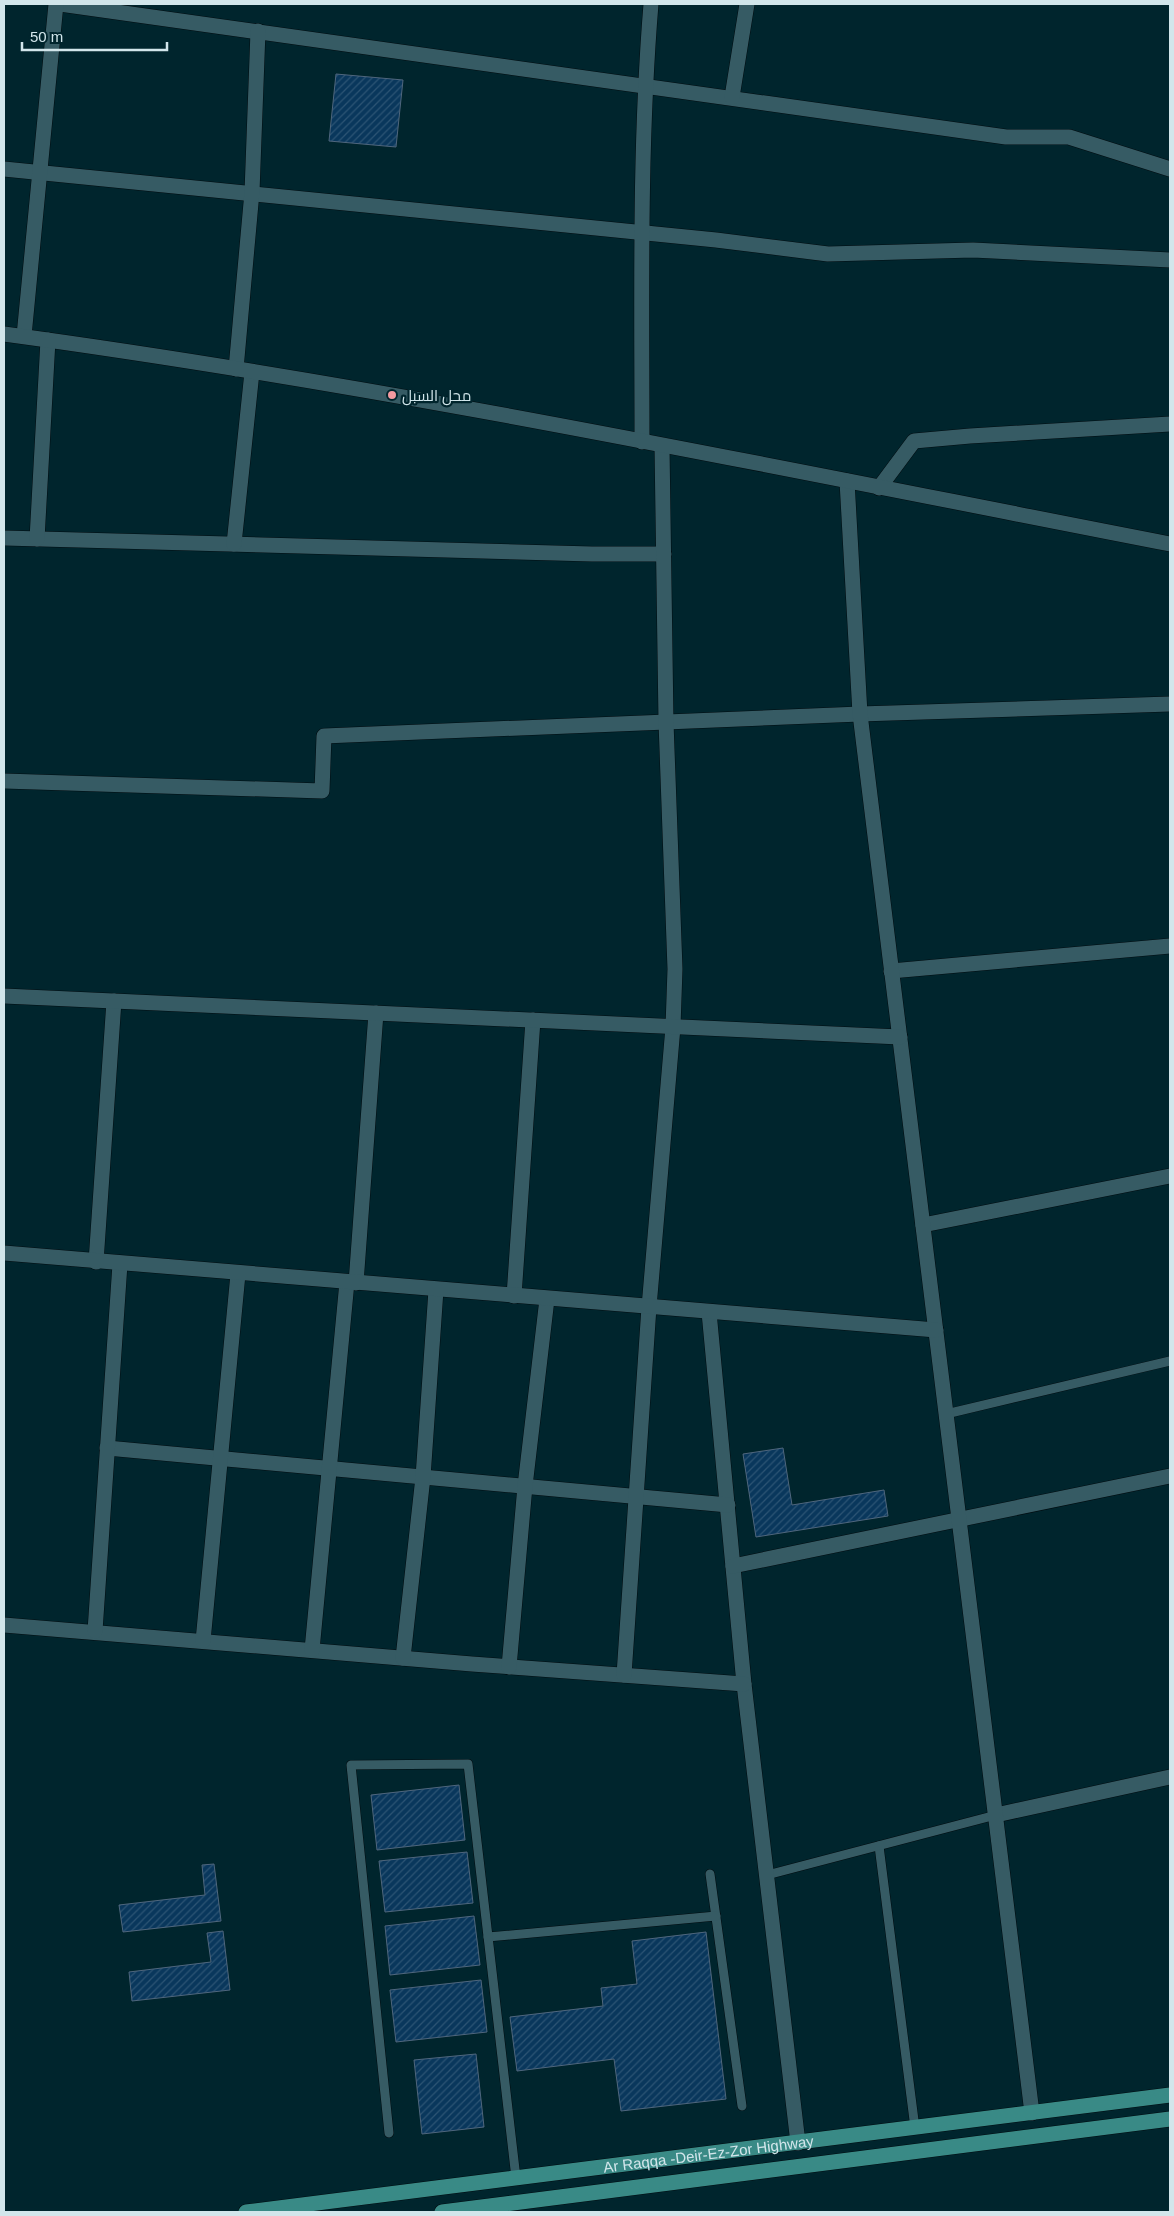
<svg xmlns="http://www.w3.org/2000/svg" width="1174" height="2216" font-family="Arial,Cairo,sans-serif">
<style>
.building{fill:url(#building-hatch);stroke:#4f667d}
.lines{fill:none;stroke-linecap:round;stroke-linejoin:round}
.service-casing{stroke:#000c10;stroke-width:10}
.minor-casing{stroke:#000c10;stroke-width:16}
.tertiary-casing{stroke:#000c10;stroke-width:16}
.secondary-casing{stroke:#000c10;stroke-width:16}
.primary-casing{stroke:#000c10;stroke-width:16}
.service{stroke:#365b64;stroke-width:9}
.minor{stroke:#365b64;stroke-width:15}
.tertiary{stroke:#365b64;stroke-width:15}
.secondary{stroke:#365b64;stroke-width:15}
.primary{stroke:#398a86;stroke-width:15}
.poi-dot{fill:#f49aa0;stroke:#00252d;stroke-width:2}
.labels{text-anchor:middle;dominant-baseline:central;stroke-width:4.5;stroke-linejoin:round;paint-order:stroke}
.poi-label{font-size:15px;fill:#d2e6eb;stroke:#00252d;text-anchor:start}
.street-label{font-size:15px;fill:#d2e6eb;stroke:#00252d}
</style>
<defs>
<pattern id="building-hatch" width="6" height="6" patternUnits="userSpaceOnUse" patternTransform="scale(1.25)"><rect width="6" height="6" fill="#09375c"/><path d="M-1 1l2-2M0 6l6-6M5 7l2-2" fill="none" stroke="#2c5474"/></pattern>
</defs>
<rect width="100%" height="100%" fill="#00252d"/>
<!-- building -->
<g class="building">
<polygon points="336,74 403,80 396,147 329,141"/>
<polygon points="783,1448 792,1505 884,1490 888,1516 756,1537 743,1454"/>
<polygon points="459,1785 465,1840 377,1850 371,1795"/>
<polygon points="467,1852 473,1903 385,1912 379,1861"/>
<polygon points="214,1864 221,1921 123,1932 119,1905 205,1895 202,1865"/>
<polygon points="474,1916 480,1965 390,1975 385,1926"/>
<polygon points="223,1931 230,1990 132,2001 129,1972 211,1962 207,1933"/>
<polygon points="706,1932 726,2099 621,2111 614,2059 517,2071 510,2017 603,2006 601,1988 637,1984 632,1941"/>
<polygon points="481,1980 487,2032 396,2042 390,1990"/>
<polygon points="476,2054 484,2127 422,2134 414,2060"/>
</g>
<g class="lines">
<!-- service casing -->
<g class="service-casing">
<g id="service">
<polyline points="946,1414 1170,1361"/>
<polyline points="879,1846 915,2128"/>
<polyline points="710,1874 742,2106"/>
<polyline points="767,1875 996,1815"/>
<polyline points="488,1937 716,1916"/>
<polyline points="389,2133 351,1765 468,1764 516,2178"/>
</g>
</g>
<!-- minor casing -->
<g class="minor-casing">
<g id="minor">
<polyline points="60,4 1006,137 1069,137 1170,169"/>
<polyline points="732,97 747,4"/>
<polyline points="4,169 716,240 828,254 973,250 1170,260"/>
<polyline points="24,336 56,4"/>
<polyline points="236,369 252,192 258,31"/>
<polyline points="879,488 914,441 970,436 1170,424"/>
<polyline points="4,538 592,554 664,554"/>
<polyline points="37,539 48,340"/>
<polyline points="234,544 252,372"/>
<polyline points="4,781 322,791 324,736 860,714 1170,704"/>
<polyline points="891,971 1170,946"/>
<polyline points="923,1225 1170,1176"/>
<polyline points="96,1262 114,1001"/>
<polyline points="356,1283 376,1013"/>
<polyline points="514,1296 533,1020"/>
<polyline points="709,1312 744,1684 798,2143"/>
<polyline points="107,1448 728,1505"/>
<polyline points="733,1566 1170,1476"/>
<polyline points="4,1625 472,1664 744,1684"/>
<polyline points="95,1631 120,1264"/>
<polyline points="203,1641 238,1274"/>
<polyline points="312,1650 347,1282"/>
<polyline points="403,1658 423,1477 436,1290"/>
<polyline points="509,1667 525,1486 547,1299"/>
<polyline points="624,1675 649,1307 673,1027 675,969 666,722 662,446"/>
<polyline points="996,1815 1170,1777"/>
</g>
</g>
<!-- tertiary casing -->
<g class="tertiary-casing">
<g id="tertiary">
<path d="M642 442C642 296 639 150 651 4"/>
<polyline points="847,481 860,714 1032,2113"/>
<polyline points="4,996 900,1037"/>
<polyline points="4,1253 936,1330"/>
</g>
</g>
<!-- secondary casing -->
<g class="secondary-casing">
<path id="secondary" d="M4 334C395 387 783 469 1170 544"/>
</g>
<!-- primary casing -->
<g class="primary-casing">
<g id="primary">
<path id="s1" d="M246 2212 1170 2095"/>
<polyline points="442,2212 1170,2119"/>
</g>
</g>
<!-- service -->
<use href="#service" class="service"/>
<!-- minor -->
<use href="#minor" class="minor"/>
<!-- tertiary -->
<use href="#tertiary" class="tertiary"/>
<!-- secondary -->
<use href="#secondary" class="secondary"/>
<!-- primary -->
<use href="#primary" class="primary"/>
</g>
<!-- markers -->
<circle class="poi-dot" cx="392" cy="395" r="5"/>
<g class="labels">
<!-- poi labels -->
<g class="poi-label">
<text x="402" y="395">محل السبل</text>
</g>
<!-- street labels -->
<g class="street-label">
<text stroke="none"><textPath href="#s1" startOffset="466">Ar Raqqa -Deir-Ez-Zor Highway</textPath></text>
</g>
</g>
<!-- border -->
<rect width="1174" height="2216" fill="none" stroke="#d2e6eb" stroke-width="10"/>
<!-- scale -->
<path d="M22 42v8h145v-8" fill="none" stroke="#d2e6eb" stroke-width="2.5"/>
<text x="30" y="42" font-size="15" fill="#d2e6eb" stroke="#00252d" stroke-width="4" paint-order="stroke">50 m</text>
</svg>
